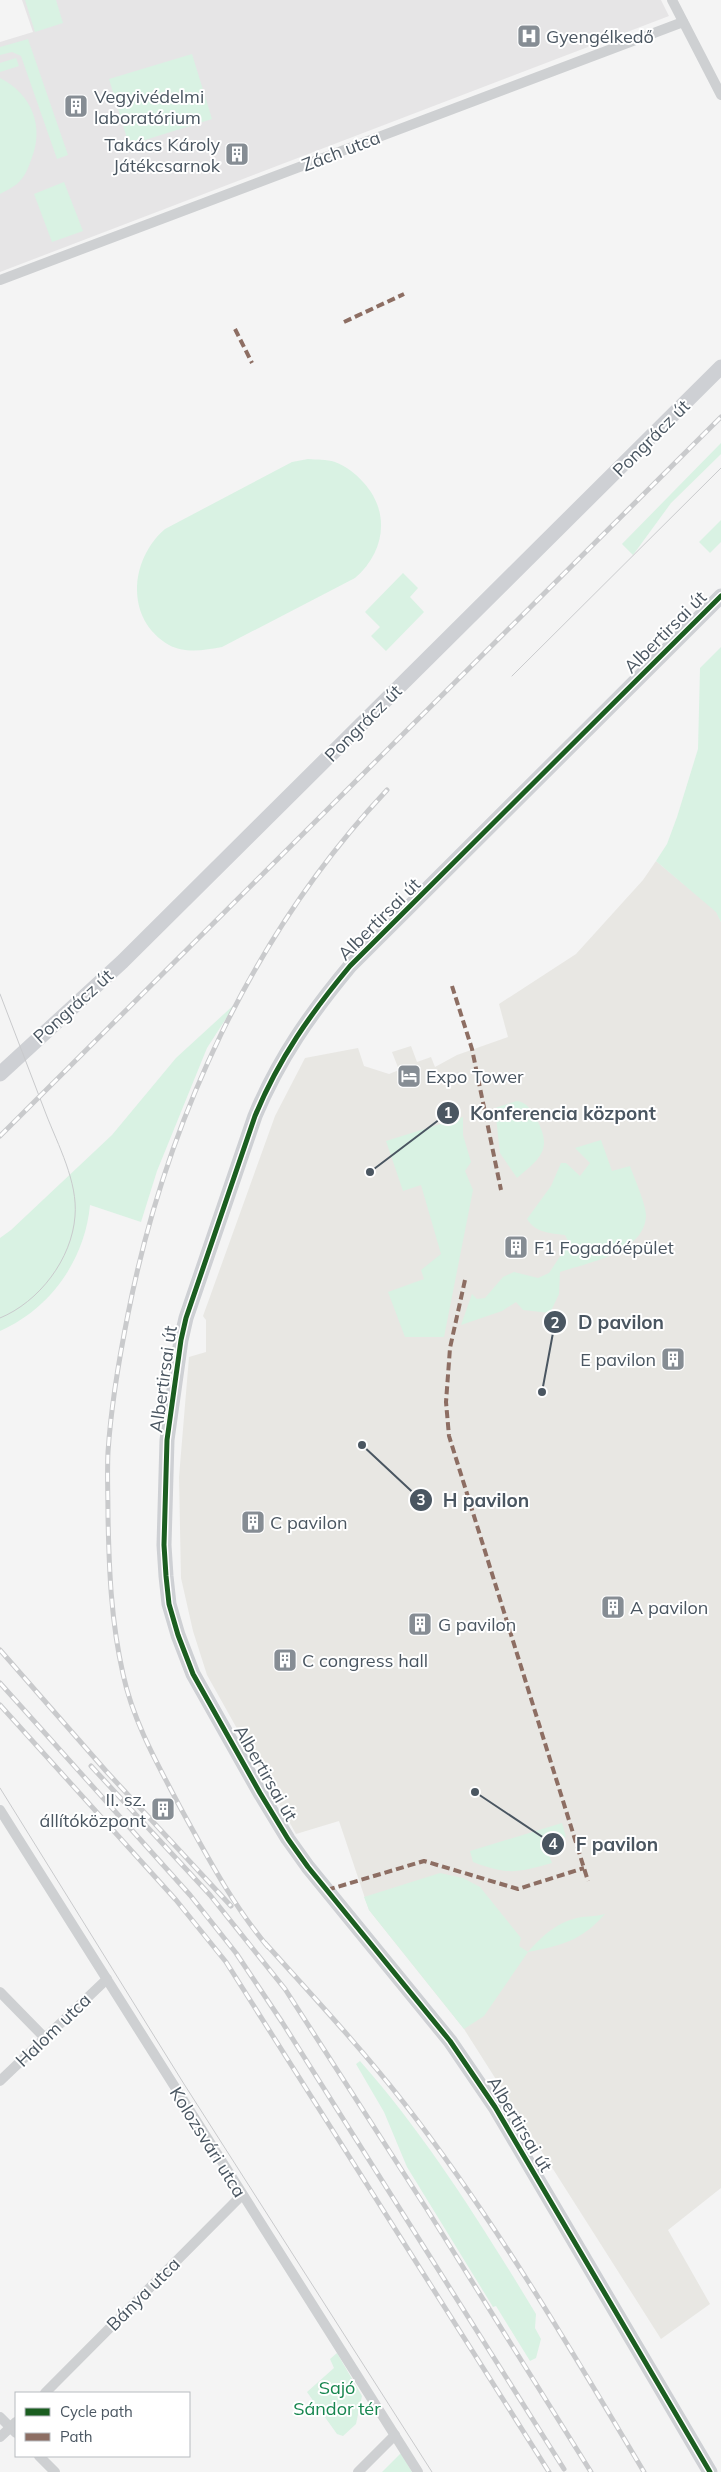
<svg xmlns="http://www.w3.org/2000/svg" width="721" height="2472" font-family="Mulish,sans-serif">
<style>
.commercial{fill:#e8e7e3}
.education{fill:#e6e5e6}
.green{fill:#d9f2e3}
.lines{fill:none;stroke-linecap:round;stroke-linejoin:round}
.street{stroke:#ced0d2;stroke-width:10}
.secondary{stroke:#ced0d4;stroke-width:15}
.tram{stroke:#c9cacc;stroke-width:1}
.rail-casing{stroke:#c9cacc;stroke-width:5}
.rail{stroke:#fff;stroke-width:3;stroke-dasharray:9;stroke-linecap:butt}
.quiet{stroke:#8d6e63;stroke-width:4;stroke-dasharray:8 4;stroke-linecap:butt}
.cycleway-casing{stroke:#fff;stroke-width:8}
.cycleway{stroke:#1b5e20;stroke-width:5}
.labels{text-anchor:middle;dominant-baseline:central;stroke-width:4;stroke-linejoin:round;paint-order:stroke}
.poi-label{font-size:18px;fill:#4a5661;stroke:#fff;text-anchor:start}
.street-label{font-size:18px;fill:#4a5661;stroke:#fff}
.park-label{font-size:18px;fill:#17864f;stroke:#fff}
.leader{fill:none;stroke:#4a5661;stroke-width:2}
.callout-dot{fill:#4a5661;stroke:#fff;stroke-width:2}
.mark-label{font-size:15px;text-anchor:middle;font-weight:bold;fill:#fff}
.callout-label{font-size:19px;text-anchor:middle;font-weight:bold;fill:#4a5661;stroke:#fff;stroke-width:4;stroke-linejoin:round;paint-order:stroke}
</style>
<rect width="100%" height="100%" fill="#f4f4f4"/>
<!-- commercial -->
<polygon class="commercial" points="656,861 717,912 721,922 721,2188 668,2230 710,2304 661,2339 464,2029 369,1910 339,1821 296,1834 207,1675 193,1631 181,1578 179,1477 189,1357 206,1352 206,1320 203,1316 275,1116 305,1058 358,1048 364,1066 389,1074 399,1070 392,1052 411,1046 417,1062 431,1057 435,1067 457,1055 508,1037 499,1004 576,954 643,880"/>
<!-- education -->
<polygon class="education" points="22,0 661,0 669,16 0,272 0,42 33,32"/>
<!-- green -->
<g class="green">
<polygon points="25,0 56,0 63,23 35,32"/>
<polygon points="28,39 68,155 57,159 21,56 12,52 0,55 0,47"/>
<polygon points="192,54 212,119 129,145 109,79"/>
<polygon points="16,58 19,66 0,72 0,63"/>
<path d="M0 78C32 94 45 127 31 160 28 169 24 178 17 184 12 188 5 191 0 194Z"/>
<polygon points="64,182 83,231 52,242 34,194"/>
<polygon points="721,443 721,454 671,503 633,555 622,544"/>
<path d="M308 459C317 460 326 459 335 462 346 466 356 474 363 482 391 512 385 552 355 578L222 647C206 650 185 654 169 645 124 619 130 559 165 529L292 462Z"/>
<polygon points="721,520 721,542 710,553 699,542"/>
<polygon points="403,573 418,588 410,597 424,612 386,651 371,636 380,627 365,612"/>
<polygon points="721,647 721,922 716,912 656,861 667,844 677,817 698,749 700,668"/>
<path d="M236 1003 207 1048 157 1171 141 1222 90 1205C85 1260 50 1309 0 1331V1238L11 1230 112 1135 176 1058Z"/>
<path d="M517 1101C526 1102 532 1110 536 1118 553 1149 541 1158 517 1178L500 1153 495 1108Z"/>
<polygon points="463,1117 463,1135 471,1162 465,1171 473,1190 444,1337 405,1337 388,1292 424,1279 421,1270 441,1254 421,1185 403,1191 386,1141"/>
<path d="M601 1140 612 1171 630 1166C634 1178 647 1206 646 1217 643 1253 587 1263 560 1272L559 1294 550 1313 523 1310 516 1302 502 1311 461 1325 472 1294 477 1299 485 1298 503 1277 514 1272 538 1278 549 1273 569 1243 565 1235C550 1233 536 1233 527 1219L551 1186 561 1163H566L580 1176 590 1163 575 1148Z"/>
<path d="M562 1823 566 1837 545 1844 552 1863C516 1873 508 1875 473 1862L470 1851Z"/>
<path d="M440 1873 463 1878 480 1887 521 1938 519 1946 528 1952C543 1935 558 1921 582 1917 590 1916 598 1916 605 1914 581 1941 563 1945 528 1952L484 2016 464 2029 369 1910 364 1897Z"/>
<path d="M360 2061C428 2138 483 2227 536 2314L535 2328 541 2339 536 2358 530 2361 496 2306 493 2307 407 2167 384 2112 356 2064Z"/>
<polygon points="337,2353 362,2396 356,2424 343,2436 337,2434 307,2392 334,2368 330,2359"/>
<polygon points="401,2453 412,2472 382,2472"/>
</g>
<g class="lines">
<!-- street -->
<g class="street">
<polyline points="672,0 721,95"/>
<polyline points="0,280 683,22"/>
<polyline points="0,1810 418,2472"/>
<polyline points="0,1992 44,2037"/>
<polyline points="0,2081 107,1979"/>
<polyline points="45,2393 242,2195"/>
<polyline points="0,2417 16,2433"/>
<polyline points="0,2437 16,2422"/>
<polyline points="39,2456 55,2472"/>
<polyline points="358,2472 395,2435"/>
</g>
<!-- secondary -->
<g class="secondary">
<polyline points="0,1074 122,962 721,367"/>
<path d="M710 2472 495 2107 450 2041 308 1867 288 1839 260 1793 193 1674 178 1635 169 1604 166 1576 164 1545 167 1440 181 1340 186 1318 255 1116C279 1058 311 1013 350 966L721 596"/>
</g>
<!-- tram -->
<g class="tram">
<polyline points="512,676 721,468"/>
<path d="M0 994C15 1034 31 1074 46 1114 58 1145 78 1182 75 1216 72 1259 39 1302 0 1318"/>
<polyline points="0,1788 184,2084 432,2472"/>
</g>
<!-- rail casing -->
<g class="rail-casing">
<g id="rail">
<polyline points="0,1136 721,417"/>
<polyline points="0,1650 106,1771 231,1906"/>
<polyline points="0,1683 190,1895 236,1953 282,2022 564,2469"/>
<polyline points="0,1705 176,1900 226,1962 549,2472"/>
<polyline points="91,1766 210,1895 285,1989 428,2211 591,2472"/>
<path d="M265 1943C312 1995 361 2048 404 2103 494 2219 569 2346 644 2472"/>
<path d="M268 1947C232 1904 207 1856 180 1807 158 1765 133 1721 123 1674 111 1621 109 1569 108 1516 108 1495 107 1473 108 1452 111 1406 119 1359 128 1314 166 1122 252 934 387 790"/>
</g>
</g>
<!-- rail -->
<use href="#rail" class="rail"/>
<!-- quiet -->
<g class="quiet">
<polyline points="344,322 404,294"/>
<polyline points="235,329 252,363"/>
<polyline points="452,986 472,1049 501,1190"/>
<polyline points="465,1280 450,1348 446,1402 449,1436 588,1881"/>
<polyline points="327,1890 424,1861 518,1889 584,1868"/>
</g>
<!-- cycleway casing -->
<g class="cycleway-casing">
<path id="cycleway" d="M710 2472 495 2107 450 2041 308 1867 288 1839 260 1793 193 1674 178 1635 169 1604 166 1576 164 1545 167 1440 181 1340 186 1318 255 1116C279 1058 311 1013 350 966L721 596"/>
</g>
<!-- cycleway -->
<use href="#cycleway" class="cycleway"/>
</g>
<!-- icons -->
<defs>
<g id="hospital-square" transform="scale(1.25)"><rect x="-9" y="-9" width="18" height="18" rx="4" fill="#868d94" stroke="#fff"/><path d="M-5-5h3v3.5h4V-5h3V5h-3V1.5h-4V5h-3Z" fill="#fff"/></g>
<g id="building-square" transform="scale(1.25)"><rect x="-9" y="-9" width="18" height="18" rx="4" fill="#868d94" stroke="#fff"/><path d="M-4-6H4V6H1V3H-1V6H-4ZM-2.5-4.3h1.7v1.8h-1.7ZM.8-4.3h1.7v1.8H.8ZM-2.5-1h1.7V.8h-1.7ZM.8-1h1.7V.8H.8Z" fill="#fff"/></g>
<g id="hotel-square" transform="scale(1.25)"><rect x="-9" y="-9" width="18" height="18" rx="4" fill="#868d94" stroke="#fff"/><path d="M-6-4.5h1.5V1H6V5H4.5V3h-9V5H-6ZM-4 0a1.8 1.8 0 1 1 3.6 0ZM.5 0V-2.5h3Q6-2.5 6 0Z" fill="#fff"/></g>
</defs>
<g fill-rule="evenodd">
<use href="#hospital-square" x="529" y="36"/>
<use href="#building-square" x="76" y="106"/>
<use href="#building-square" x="237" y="154"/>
<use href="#hotel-square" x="409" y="1076"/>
<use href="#building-square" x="516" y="1247"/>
<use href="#building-square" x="673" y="1359"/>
<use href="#building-square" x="253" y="1522"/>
<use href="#building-square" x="613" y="1607"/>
<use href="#building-square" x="420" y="1624"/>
<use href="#building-square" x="285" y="1660"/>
<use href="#building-square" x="163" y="1809"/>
</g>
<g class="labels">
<!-- poi labels -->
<g class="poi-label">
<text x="546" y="36">Gyengélkedő</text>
<text x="94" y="96">Vegyivédelmi<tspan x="94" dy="21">laboratórium</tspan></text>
<text x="220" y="144" text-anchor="end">Takács Károly<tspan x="220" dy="21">Játékcsarnok</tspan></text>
<text x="426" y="1076">Expo Tower</text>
<text x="534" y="1247">F1 Fogadóépület</text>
<text x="656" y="1359" text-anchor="end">E pavilon</text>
<text x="270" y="1522">C pavilon</text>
<text x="630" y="1607">A pavilon</text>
<text x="438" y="1624">G pavilon</text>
<text x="302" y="1660">C congress hall</text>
<text x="146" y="1799" text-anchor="end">II. sz.<tspan x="146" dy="21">állítóközpont</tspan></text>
</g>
<!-- street labels -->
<g class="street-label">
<text transform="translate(341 151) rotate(-21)">Zách utca</text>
<text transform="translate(651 438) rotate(-45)">Pongrácz út</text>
<text transform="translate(665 632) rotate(-45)">Albertirsai út</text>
<text transform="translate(363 723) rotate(-45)">Pongrácz út</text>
<text transform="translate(379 919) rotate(-45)">Albertirsai út</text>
<text transform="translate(73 1006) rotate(-42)">Pongrácz út</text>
<text transform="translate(163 1379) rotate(-82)">Albertirsai út</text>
<text transform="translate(266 1773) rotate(60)">Albertirsai út</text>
<text transform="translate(53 2030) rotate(-44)">Halom utca</text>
<text transform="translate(520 2124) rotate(59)">Albertirsai út</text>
<text transform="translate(208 2142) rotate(58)">Kolozsvári utca</text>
<text transform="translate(143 2294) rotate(-45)">Bánya utca</text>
</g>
<!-- park labels -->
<g class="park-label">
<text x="337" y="2387">Sajó<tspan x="337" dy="21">Sándor tér</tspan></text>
</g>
</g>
<!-- callouts -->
<path class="leader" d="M370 1172L448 1113M542 1392L555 1322M362 1445L421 1500M475 1792L553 1844"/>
<g class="callout-dot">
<circle cx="370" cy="1172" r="5"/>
<circle cx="542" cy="1392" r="5"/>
<circle cx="362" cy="1445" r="5"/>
<circle cx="475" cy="1792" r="5"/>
<circle cx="448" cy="1113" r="12"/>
<circle cx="555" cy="1322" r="12"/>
<circle cx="421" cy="1500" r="12"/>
<circle cx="553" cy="1844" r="12"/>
</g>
<g class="mark-label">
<text x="448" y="1118">1</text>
<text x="555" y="1328">2</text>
<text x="421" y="1505">3</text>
<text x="553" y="1849">4</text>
</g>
<g class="callout-label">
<text x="563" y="1120">Konferencia központ</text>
<text x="621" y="1329">D pavilon</text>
<text x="486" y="1507">H pavilon</text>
<text x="617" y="1851">F pavilon</text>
</g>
<!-- legend -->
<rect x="15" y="2392" width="175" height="65" fill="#ffffff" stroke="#b7bbc0"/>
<rect x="25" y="2408" width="25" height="8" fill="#1b5e20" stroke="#b7bbc0"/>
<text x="60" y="2417" font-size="15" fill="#4a5661">Cycle path</text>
<rect x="25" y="2433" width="25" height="8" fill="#8d6e63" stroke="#b7bbc0"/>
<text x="60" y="2442" font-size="15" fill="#4a5661">Path</text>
</svg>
